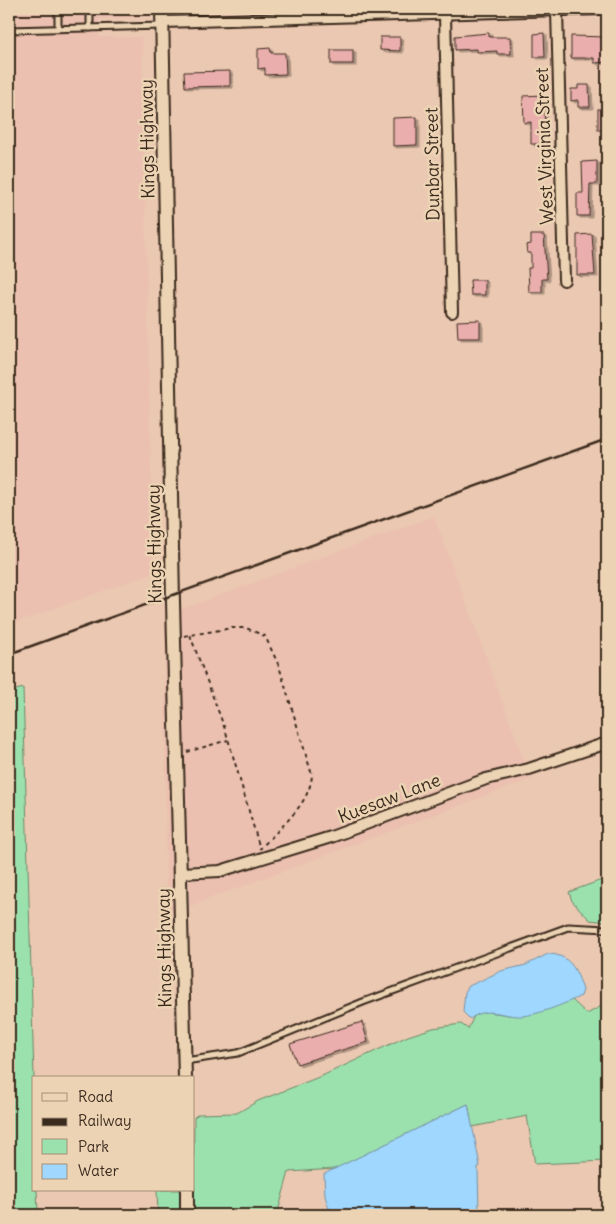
<svg xmlns="http://www.w3.org/2000/svg" width="616" height="1224" font-family="Delius,sans-serif">
<style>
.built{fill:#ebc0b0}
.green{fill:#9be1ae;stroke:#6b8666}
.water{fill:#9fd7ff;stroke:#7792a5}
.building{fill:#eaaead;stroke:#3b2a1e;filter:url(#shadow)}
.lines{fill:none;stroke-linecap:round;stroke-linejoin:round}
.service-casing{stroke:#3b2a1e;stroke-width:9}
.minor-casing{stroke:#3b2a1e;stroke-width:14}
.tertiary-casing{stroke:#3b2a1e;stroke-width:16}
.path{stroke:#3b2a1e;stroke-width:2;stroke-dasharray:4 4;stroke-linecap:butt}
.service{stroke:#ebd3b3;stroke-width:5}
.minor{stroke:#ebd3b3;stroke-width:10}
.tertiary{stroke:#ebd3b3;stroke-width:12}
.rail{stroke:#3b2a1e;stroke-width:2.5}
.labels{text-anchor:middle;dominant-baseline:central;stroke-width:5;stroke-linejoin:round;paint-order:stroke}
.street-label{font-size:18px;fill:#3b2a1e;stroke:#ebd3b3}
</style>
<defs>
<filter id="shadow"><feDropShadow dx="3" dy="2" stdDeviation="0" flood-color="#0004"/></filter>
</defs>
<rect width="100%" height="100%" fill="#ebc8b1"/>
<filter id="ink" filterUnits="userSpaceOnUse"><feTurbulence type="fractalNoise" baseFrequency=".02" numOctaves="2"/><feDisplacementMap in="SourceGraphic" scale="10" xChannelSelector="R" yChannelSelector="G"/><feConvolveMatrix kernelMatrix="1 2 1 2 8 2 1 2 1" color-interpolation-filters="sRGB"/></filter>
<g filter="url(#ink)">
<!-- built -->
<g class="built">
<polygon points="9,9 141,9 141,17 99,19 99,37 142,37 153,573 9,625"/>
<polygon points="434,516 526,765 485,774 329,833 219,866 186,868 179,610"/>
<polygon points="168,614 176,911 166,915 165,615"/>
<polygon points="529,774 531,779 187,907 186,878 222,875 488,783"/>
</g>
<!-- green -->
<g class="green">
<polygon points="23,688 34,1078 34,1190 37,1190 38,1215 9,1215 9,692"/>
<polygon points="607,878 607,922 590,920 572,901 569,892"/>
<polygon points="572,1000 587,1014 607,1003 607,1161 535,1164 527,1116 472,1127 468,1104 335,1169 289,1172 277,1215 193,1215 194,1117 199,1114 237,1113 258,1101 324,1075 408,1036 433,1028 461,1024 468,1029 474,1016 482,1011 509,1015"/>
<polygon points="157,1190 181,1190 182,1215 158,1215"/>
</g>
<!-- water -->
<g class="water">
<path d="M548 954C570 954 577 971 583 990L581 996C567 1003 538 1015 522 1016 503 1017 487 1005 470 1019L463 1012 465 992 469 986 501 971 526 965Z"/>
<polygon points="468,1104 480,1166 478,1167 479,1215 331,1215 325,1196 324,1174"/>
</g>
<!-- building -->
<g class="building">
<polygon points="489,33 489,37 510,37 511,54 497,54 497,51 477,52 477,49 455,50 455,36"/>
<polygon points="544,33 545,57 534,57 534,34"/>
<polygon points="571,36 607,37 607,62 594,63 594,58 571,58"/>
<polygon points="380,37 400,37 400,51 380,50"/>
<polygon points="270,48 271,53 285,53 286,74 265,75 265,68 258,69 258,49"/>
<rect x="331" y="50" width="22" height="14"/>
<polygon points="230,71 230,86 185,87 184,72"/>
<polygon points="578,85 589,85 590,107 578,107 578,100 571,101 571,89 578,89"/>
<polygon points="544,95 545,144 531,144 531,122 524,123 523,96"/>
<rect x="598" y="109" width="9" height="21"/>
<polygon points="417,117 417,145 393,146 393,118"/>
<polygon points="597,161 597,184 590,184 589,216 577,216 577,193 583,193 582,162"/>
<polygon points="592,234 595,275 577,275 577,235"/>
<polygon points="531,235 544,235 547,279 542,279 542,292 529,292 528,268 531,268 531,253 527,253 526,245 531,244"/>
<polygon points="470,280 485,280 485,295 471,295"/>
<polygon points="480,320 480,338 458,338 457,321"/>
<polygon points="362,1022 368,1042 297,1064 290,1044"/>
</g>
<g class="lines">
<!-- service casing -->
<g class="service-casing">
<g id="service">
<polyline points="58,9 58,28"/>
<polyline points="90,9 90,28"/>
<polyline points="9,30 162,26"/>
<polyline points="185,1061 238,1053 363,1002 568,927 607,929"/>
</g>
</g>
<!-- minor casing -->
<g class="minor-casing">
<g id="minor">
<polyline points="557,10 564,280"/>
<polyline points="445,15 452,312"/>
<polyline points="163,22 598,9"/>
<polyline points="181,873 220,871 331,837 486,779 529,769 607,743"/>
</g>
</g>
<!-- tertiary casing -->
<g class="tertiary-casing">
<g id="tertiary">
<polyline points="162,9 173,602 185,1078"/>
<polyline points="187,1190 187,1215"/>
</g>
</g>
<!-- path -->
<g class="path">
<polyline points="190,635 226,732 260,849"/>
<path d="M184 636 232 628H246L265 636 279 666 312 775C310 805 279 828 260 849"/>
<polyline points="187,752 228,740"/>
</g>
<!-- service -->
<use href="#service" class="service"/>
<!-- minor -->
<use href="#minor" class="minor"/>
<!-- tertiary -->
<use href="#tertiary" class="tertiary"/>
<!-- rail -->
<polyline class="rail" points="9,654 607,439"/>
</g>
</g>
<g class="labels">
<!-- street labels -->
<g class="street-label">
<text transform="translate(147 139) rotate(-91)">Kings Highway</text>
<text transform="translate(544 146) rotate(-92)">West Virginia Street</text>
<text transform="translate(432 164) rotate(-91)">Dunbar Street</text>
<text transform="translate(154 544) rotate(-91)">Kings Highway</text>
<text transform="translate(389 798) rotate(-21)">Kuesaw Lane</text>
<text transform="translate(164 948) rotate(-91)">Kings Highway</text>
</g>
</g>
<!-- margin -->
<rect width="616" height="1224" fill="none" stroke="#ebd3b3" stroke-width="30"/>
<rect x="15" y="15" width="586" height="1194" fill="none" stroke="#3b2a1e" stroke-width="2" filter="url(#ink)"/>
<!-- legend -->
<rect x="32" y="1076" width="162" height="115" fill="#ebd3b3" stroke="#a58f77"/>
<rect x="42" y="1093" width="25" height="8" fill="#ebd3b3" stroke="#a58f77"/>
<text x="78" y="1102" font-size="15" fill="#3b2a1e">Road</text>
<rect x="42" y="1118" width="25" height="8" fill="#3b2a1e" stroke="#a58f77"/>
<text x="78" y="1126" font-size="15" fill="#3b2a1e">Railway</text>
<rect x="42" y="1139" width="25" height="15" fill="#9be1ae" stroke="#a58f77"/>
<text x="78" y="1152" font-size="15" fill="#3b2a1e">Park</text>
<rect x="42" y="1164" width="25" height="15" fill="#9fd7ff" stroke="#a58f77"/>
<text x="78" y="1176" font-size="15" fill="#3b2a1e">Water</text>
</svg>
